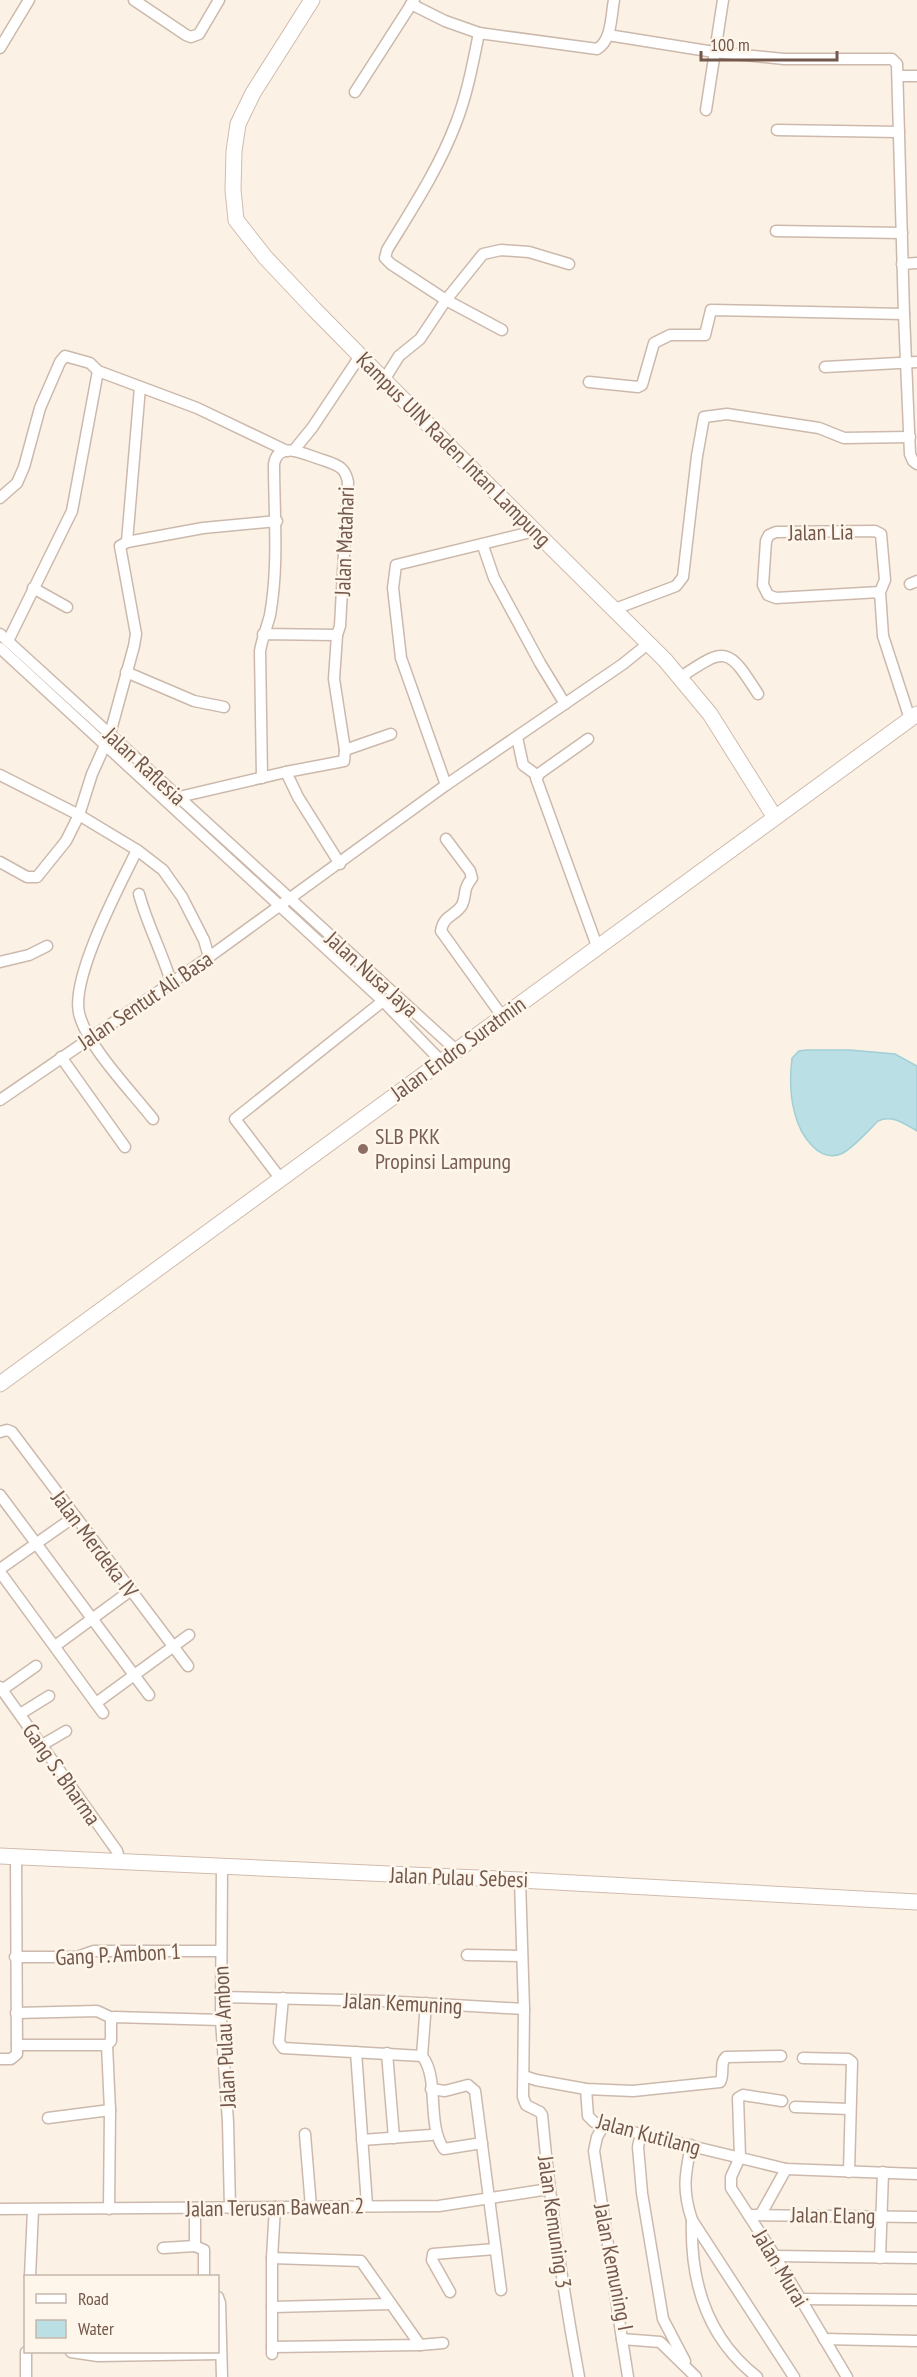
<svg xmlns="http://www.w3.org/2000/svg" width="917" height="2377" font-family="'PT Sans Narrow',sans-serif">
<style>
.water{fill:#badfe4;stroke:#a1cfd5;stroke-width:1.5}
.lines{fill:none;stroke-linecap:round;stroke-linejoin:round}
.street-casing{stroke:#ccb9ac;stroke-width:13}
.secondary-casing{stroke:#d1bbac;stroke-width:17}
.street{stroke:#fff;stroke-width:10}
.secondary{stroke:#fff;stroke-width:15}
.education-dot{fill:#8d6e63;stroke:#fef6eb;stroke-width:2}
.labels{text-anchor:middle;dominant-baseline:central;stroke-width:5;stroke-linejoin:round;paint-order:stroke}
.street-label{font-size:22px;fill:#73584b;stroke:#fef6eb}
.education-label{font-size:22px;fill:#785e54;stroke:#fef6eb;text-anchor:start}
</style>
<rect width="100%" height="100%" fill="#fbf2e5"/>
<!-- water -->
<path class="water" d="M806 1050H850L895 1054 917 1066V1131C905 1124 892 1114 878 1121 869 1130 854 1147 843 1153 819 1165 800 1134 795 1114 790 1097 790 1075 792 1058L799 1051Z"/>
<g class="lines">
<!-- street casing -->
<g class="street-casing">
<g id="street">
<polyline points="134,0 186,35 191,37 199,34 219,0"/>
<path d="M411 4 445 21 479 33 597 49C612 41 611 15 614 0"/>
<path d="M479 33C473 63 467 95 456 123 439 168 412 209 387 250L385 258 391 264 446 300 502 330"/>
<polyline points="608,35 714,52 784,59 892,59 897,64 904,314 910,454 913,461 917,464"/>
<polyline points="0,48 29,0"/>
<polyline points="899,76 917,76"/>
<polyline points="355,92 414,0"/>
<polyline points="706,110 723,0"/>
<polyline points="777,130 899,132"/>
<polyline points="776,231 902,233"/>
<polyline points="902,264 917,263"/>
<polyline points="825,367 917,362"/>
<polyline points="384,380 399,356 420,339 446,300 483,254 501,250 529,252 569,264"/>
<polyline points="589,382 638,387 642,385 654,343 670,335 705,335 711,310 904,314"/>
<polyline points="294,450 312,428 360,356"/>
<polyline points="0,498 17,483 24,467 40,408 60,362 65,356 90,363 98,371 197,408 287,451"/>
<polyline points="127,542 140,387"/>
<polyline points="483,546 494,578 540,663 565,704"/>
<polyline points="910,584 917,581"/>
<polyline points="33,588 67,607"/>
<polyline points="880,592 776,598 768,595 763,585 766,541 769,535 776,532 875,531 881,534 885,580 880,592 883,636 910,719"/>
<polyline points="615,609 676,586 683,577 697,456 704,417 727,414 819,428 844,438 910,437"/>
<polyline points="0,634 456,1050"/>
<polyline points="8,641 72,511 98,371"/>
<polyline points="0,648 383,1001 441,1061"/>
<polyline points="126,672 194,701 224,707"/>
<path d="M681 677C727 645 729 649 758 694"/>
<polyline points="517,737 523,765 538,776"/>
<polyline points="588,739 540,773 536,778 597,946"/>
<polyline points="345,750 391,734"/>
<polyline points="286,772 298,797 340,864"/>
<polyline points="0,775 79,815 137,850 163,870 182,897 204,940 209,957"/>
<path d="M262 778 260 651C262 639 267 627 270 615 279 565 274 514 274 464 278 441 302 453 317 458 325 461 336 463 342 469 346 473 347 477 348 482L340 626 337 635 263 634"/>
<polyline points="446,785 401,658 393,588 396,565 535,531"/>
<polyline points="177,799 179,797 286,772 344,761 345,750 334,679 337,635"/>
<path d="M446 839 470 871 472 878C462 890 467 895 462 905 455 917 444 914 441 931L502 1016"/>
<path d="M137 850C120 885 71 976 79 1013 86 1045 132 1092 153 1119"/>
<polyline points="0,862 27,877 37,877 66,841 79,815 92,774 110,734 134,646 136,634 120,546 127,542 203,528 277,521"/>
<path d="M139 894C147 924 162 952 171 982"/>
<polyline points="0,962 29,955 47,946"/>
<polyline points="61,1057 125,1147"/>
<polyline points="0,1100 209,957 446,785 623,664 649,643"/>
<polyline points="280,1178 235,1119 383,1001"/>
<polyline points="0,1432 7,1430 12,1432 188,1666"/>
<polyline points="0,1495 149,1695"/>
<polyline points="0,1569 74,1517"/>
<polyline points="0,1572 103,1713"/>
<polyline points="55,1646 130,1591"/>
<polyline points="0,1687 117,1851 120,1862"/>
<polyline points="2,1690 36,1666"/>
<polyline points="96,1703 189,1635"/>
<polyline points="20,1714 49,1696"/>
<polyline points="42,1745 66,1731"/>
<polyline points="222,1867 221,2020 228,2122 230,2208"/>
<path d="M520 1880 524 2009 523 2097 526 2105 540 2112 542 2115C550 2203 563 2290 579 2377"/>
<polyline points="467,1955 522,1956"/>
<polyline points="15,1957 77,1957 94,1951 221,1951"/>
<polyline points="221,1997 383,2001 524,2009"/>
<polyline points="283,1998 279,2042 283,2048 422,2056"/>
<path d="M426 2003 422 2056C440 2078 426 2124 444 2149L482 2143"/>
<polyline points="16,2013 97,2011 112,2018"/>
<polyline points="17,2045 107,2045"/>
<polyline points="107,2045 110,2110 109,2209"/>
<polyline points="107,2045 111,2041 111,2021 114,2017 221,2020"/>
<polyline points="356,2052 367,2205"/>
<polyline points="387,2053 394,2138"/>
<polyline points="803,2058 848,2059 852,2062 849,2172"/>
<polyline points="0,2059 11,2059 17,2054 16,1857"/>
<path d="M524 2076 536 2080 586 2089 633 2091 720 2082C725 2074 719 2063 726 2057L781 2056"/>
<polyline points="431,2089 445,2091 468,2085 475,2091 501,2290"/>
<polyline points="586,2089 588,2116 594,2122 604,2125 786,2169 917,2174"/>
<polyline points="782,2101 743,2095 738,2098 740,2157 731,2177 731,2188 775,2256 847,2377"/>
<polyline points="795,2107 849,2109"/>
<polyline points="48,2118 110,2110"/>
<polyline points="604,2125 597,2137 594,2151 622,2339 660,2342 696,2377"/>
<polyline points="641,2133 638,2147 642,2193 663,2319 685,2361"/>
<polyline points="305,2134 311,2207"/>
<polyline points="362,2140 431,2135 436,2133"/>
<path d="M691 2145C685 2175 682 2190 692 2220L794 2377"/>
<polyline points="0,2209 439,2206 549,2189"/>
<polyline points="195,2209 195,2246 204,2250 204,2276"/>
<polyline points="761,2214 786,2169"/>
<polyline points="749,2215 917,2217"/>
<path d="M692 2220C690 2281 707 2338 757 2377"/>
<polyline points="163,2248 195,2246"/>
<polyline points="775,2256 917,2258"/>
<polyline points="272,2258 361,2261 420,2345"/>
<polyline points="880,2258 883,2172"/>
<polyline points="30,2276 33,2210"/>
<polyline points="450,2292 432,2260 433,2254 495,2249"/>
<polyline points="218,2297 220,2303 222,2377"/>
<polyline points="799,2299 917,2300"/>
<polyline points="272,2307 391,2304"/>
<polyline points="622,2339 628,2377"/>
<polyline points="824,2339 917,2341"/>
<polyline points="272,2347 420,2345 443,2343"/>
<polyline points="71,2352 98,2356 221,2354"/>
<polyline points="272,2354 272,2258 275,2207"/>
<polyline points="26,2377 26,2352"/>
</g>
</g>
<!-- secondary casing -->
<g class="secondary-casing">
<g id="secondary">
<polyline points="312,0 253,93 238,124 234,151 233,190 236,220 265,257 314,309 452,449 665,660 710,714 774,816"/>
<polyline points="0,1384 917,714"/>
<polyline points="0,1856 520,1880 917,1902"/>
</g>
</g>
<!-- street -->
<use href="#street" class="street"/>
<!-- secondary -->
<use href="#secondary" class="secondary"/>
</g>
<!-- markers -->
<circle class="education-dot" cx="363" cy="1149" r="6"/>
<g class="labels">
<!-- street labels -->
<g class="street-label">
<text transform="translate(454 449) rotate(45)">Kampus UIN Raden Intan Lampung</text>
<text transform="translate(821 532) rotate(-1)">Jalan Lia</text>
<text transform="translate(344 541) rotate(-88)">Jalan Matahari</text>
<text transform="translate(145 766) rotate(43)">Jalan Raflesia</text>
<text transform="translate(372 974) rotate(42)">Jalan Nusa Jaya</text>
<text transform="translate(145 1000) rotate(-34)">Jalan Sentut Ali Basa</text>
<text transform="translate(458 1048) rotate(-36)">Jalan Endro Suratmin</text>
<text transform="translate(95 1544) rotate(53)">Jalan Merdeka IV</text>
<text transform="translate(62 1774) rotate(55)">Gang S. Bharma</text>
<text transform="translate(459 1877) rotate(2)">Jalan Pulau Sebesi</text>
<text transform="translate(118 1954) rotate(-3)">Gang P. Ambon 1</text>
<text transform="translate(403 2003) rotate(3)">Jalan Kemuning</text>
<text transform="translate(224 2037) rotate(-93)">Jalan Pulau Ambon</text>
<text transform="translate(649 2134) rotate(15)">Jalan Kutilang</text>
<text transform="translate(275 2207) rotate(-1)">Jalan Terusan Bawean 2</text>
<text transform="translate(833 2215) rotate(1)">Jalan Elang</text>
<text transform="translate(555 2222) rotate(82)">Jalan Kemuning 3</text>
<text transform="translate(614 2267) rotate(79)">Jalan Kemuning I</text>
<text transform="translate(781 2268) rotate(59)">Jalan Murai</text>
</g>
<!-- education labels -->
<g class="education-label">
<text x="375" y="1136">SLB PKK<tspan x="375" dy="25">Propinsi Lampung</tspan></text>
</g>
</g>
<!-- legend -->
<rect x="24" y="2275" width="195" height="78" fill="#fef6eb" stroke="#c6b7ab" stroke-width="1.5"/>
<rect x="36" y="2294" width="30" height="9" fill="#ffffff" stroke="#c6b7ab" stroke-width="1.5"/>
<text x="78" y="2305" font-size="18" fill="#73584b">Road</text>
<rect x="36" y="2320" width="30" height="18" fill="#badfe4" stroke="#c6b7ab" stroke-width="1.5"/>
<text x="78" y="2335" font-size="18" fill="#73584b">Water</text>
<!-- scale -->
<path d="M701 51v9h136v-9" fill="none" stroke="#73584b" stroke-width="3"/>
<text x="710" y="51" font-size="18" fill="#73584b" stroke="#fef6eb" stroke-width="4.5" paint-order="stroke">100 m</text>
</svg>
